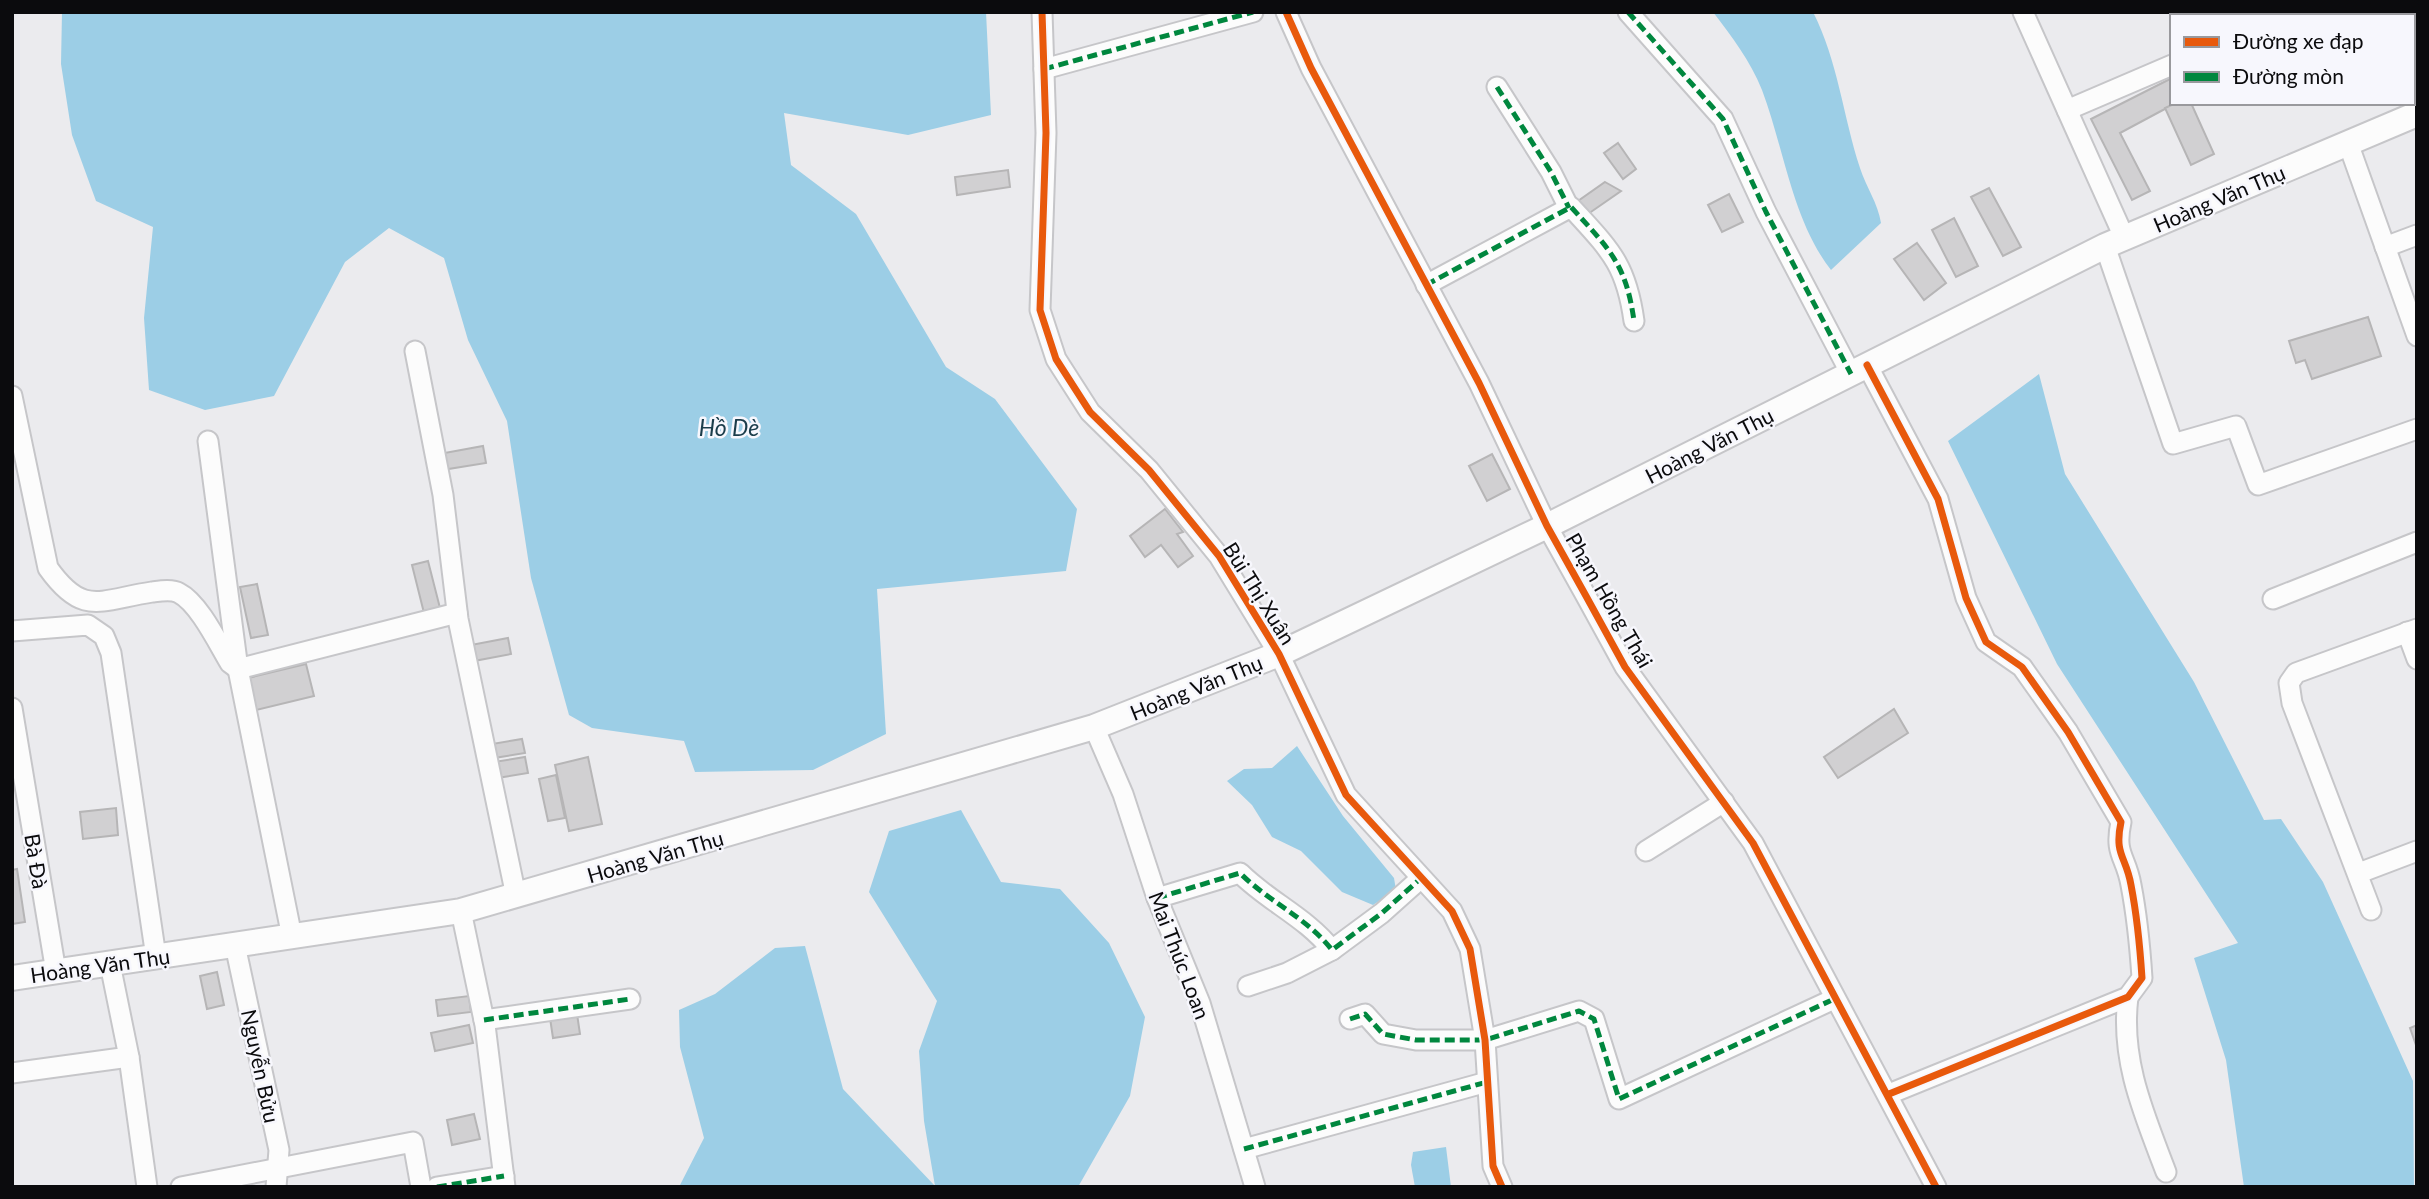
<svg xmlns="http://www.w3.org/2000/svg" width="2429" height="1199" font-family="Lato,sans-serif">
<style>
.water{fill:#9ccee6}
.building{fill:#d1d0d2;stroke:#b6b5b6;stroke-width:2}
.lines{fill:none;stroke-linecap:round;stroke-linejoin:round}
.minor-casing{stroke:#c6c6c9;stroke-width:23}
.major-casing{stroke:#c6c6c9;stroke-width:28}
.minor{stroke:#fcfcfc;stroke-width:19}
.major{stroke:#fcfcfc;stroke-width:24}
.quiet{stroke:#00873e;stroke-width:5;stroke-dasharray:10 5;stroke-linecap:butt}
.cycleway-casing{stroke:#f7f7fd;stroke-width:11}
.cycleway{stroke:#e8590c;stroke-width:7}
.labels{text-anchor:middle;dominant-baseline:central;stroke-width:5;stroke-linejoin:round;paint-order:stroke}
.street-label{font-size:21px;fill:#0b0b0d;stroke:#f7f7fd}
.water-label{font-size:23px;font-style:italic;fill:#1b3d4b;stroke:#f7f7fd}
</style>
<rect width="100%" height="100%" fill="#ebebee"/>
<!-- water -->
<g class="water">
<polygon points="62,12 986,12 991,115 908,135 784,113 791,165 856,214 946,367 995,399 1077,509 1066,571 877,589 886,734 813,770 695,772 684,741 592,728 569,715 531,578 507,421 468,340 444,258 389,228 345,262 274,396 205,410 149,390 144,318 153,227 96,201 72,135 61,64"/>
<path d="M1713 12H1813C1838 61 1843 116 1860 168 1866 187 1878 203 1881 223L1831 270C1792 220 1784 148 1762 90 1750 60 1732 37 1713 12Z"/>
<polygon points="2039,374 2065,474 2194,682 2264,820 2281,819 2323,882 2413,1081 2414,1187 2244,1187 2226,1060 2194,958 2238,943 2057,664 1948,441"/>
<polygon points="1297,746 1343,816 1394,878 1396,890 1373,905 1342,892 1301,851 1272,837 1252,805 1227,781 1244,769 1272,768"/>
<polygon points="961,810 1001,882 1060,889 1109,943 1145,1017 1130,1096 1078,1187 679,1187 704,1138 680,1047 679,1010 715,994 775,948 805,946 843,1089 935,1186 924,1121 919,1051 937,1001 869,892 889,831"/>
<polygon points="1446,1147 1451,1187 1415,1187 1411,1165 1413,1152"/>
</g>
<!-- building -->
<g class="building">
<polygon points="2172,78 2172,103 2176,103 2120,133 2150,191 2132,200 2091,119"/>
<polygon points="2176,103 2191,103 2214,154 2191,165 2165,108"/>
<polygon points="1618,143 1636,169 1623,179 1604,153"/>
<polygon points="1008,170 1010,187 957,195 955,177"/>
<polygon points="1605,182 1621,191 1588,214 1578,201"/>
<polygon points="1989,188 2021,247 2003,256 1971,197"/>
<polygon points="1729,194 1743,222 1722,232 1708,205"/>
<polygon points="1954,218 1978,266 1956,277 1932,230"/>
<polygon points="1917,243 1946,283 1924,300 1894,259"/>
<polygon points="2368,317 2381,356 2312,379 2305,360 2296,363 2289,341"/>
<polygon points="483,446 486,463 442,470 439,454"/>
<polygon points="1492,454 1510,489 1487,501 1469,466"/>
<polygon points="1165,509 1183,532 1177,534 1193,556 1178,567 1161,545 1145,557 1130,536"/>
<polygon points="428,561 440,608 424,613 412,565"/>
<polygon points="257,584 268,635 251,638 240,587"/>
<polygon points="508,638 511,654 474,661 471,645"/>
<polygon points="306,664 314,696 252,711 244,679"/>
<polygon points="1894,709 1908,733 1838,778 1824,757"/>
<polygon points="522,739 525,753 494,758 492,744"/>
<polygon points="525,757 528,773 497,778 494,762"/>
<polygon points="588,757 602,824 569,831 555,765"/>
<polygon points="556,775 565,818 548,821 539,779"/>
<polygon points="116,808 118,835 83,839 80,812"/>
<polygon points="17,869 25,922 12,924 12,870"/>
<polygon points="217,972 224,1005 207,1009 200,976"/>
<polygon points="469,996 471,1012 438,1016 436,1000"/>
<polygon points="577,1014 580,1034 553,1038 550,1018"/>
<polygon points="469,1025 473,1043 435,1051 431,1033"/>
<polygon points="2417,1025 2417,1048 2410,1028"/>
<polygon points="474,1114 480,1139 452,1145 447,1120"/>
</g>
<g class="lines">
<!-- minor casing -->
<g class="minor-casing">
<g id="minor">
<polyline points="1042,12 1046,133 1040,310 1056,359 1090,412 1149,470 1219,556 1279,654 1346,795 1452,911 1470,949 1485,1040 1493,1166 1502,1187"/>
<polyline points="1286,12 1311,68 1479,383 1547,526 1586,596 1625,667 1753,843 1936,1187"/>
<polyline points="1628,12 1723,119 1766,212 1851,374"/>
<polyline points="2023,12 2124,237"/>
<polyline points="2204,12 2206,16"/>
<polyline points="2382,12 2383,16"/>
<polyline points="2287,16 2295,12"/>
<polyline points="1044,69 1253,12"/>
<polyline points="1497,87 1551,172 1569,208"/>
<polyline points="2067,110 2172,65"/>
<polyline points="2348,143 2417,336"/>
<polyline points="2105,246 2173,444 2236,426 2258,485 2417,429"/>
<polyline points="2385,247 2417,235"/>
<path d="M1426 285 1571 207C1609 249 1626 263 1634 321"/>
<polyline points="415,351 443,495 458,619 516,896"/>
<path d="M1867 365 1938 499 1966 598 1986 642 2022 667 2068 732 2121 822C2114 855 2126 856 2131 885 2137 916 2140 947 2142 978L2128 997 1889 1094"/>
<path d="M12 396 48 568C83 617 99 600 152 592 160 591 172 589 179 593 199 603 219 645 230 663L238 669 457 613"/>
<polyline points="208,441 238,669 292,937"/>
<polyline points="2273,599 2417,542"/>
<polyline points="12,631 88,625 104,636 111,653 156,957"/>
<polyline points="2407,632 2417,659"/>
<polyline points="12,708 56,972"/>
<polyline points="1094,727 1123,794 1157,898 1200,1003 1255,1187"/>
<polyline points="1646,851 1724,802"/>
<polyline points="2359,873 2417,851"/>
<path d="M1157 898 1240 873C1269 902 1306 917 1332 950L1382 913 1420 879"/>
<polyline points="2371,910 2292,703 2289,683 2296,673 2417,629"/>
<polyline points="461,911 485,1025 505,1187"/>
<polyline points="235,945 279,1150 276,1187"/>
<polyline points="1248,986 1287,973 1332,950"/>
<path d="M2128 997C2120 1060 2144 1114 2166 1172"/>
<polyline points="1350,1019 1365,1014 1383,1034 1416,1040 1485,1040 1579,1011 1594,1019 1619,1099 1834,999"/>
<polyline points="484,1020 630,999"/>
<polyline points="129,1057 147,1187"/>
<polyline points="12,1073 129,1057 110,964"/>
<polyline points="1244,1149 1487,1082"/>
<polyline points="181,1187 413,1142 421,1187"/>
<polyline points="437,1187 504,1176"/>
</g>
</g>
<!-- major casing -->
<g class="major-casing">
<polyline id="major" points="12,978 461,911 1094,727 1279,654 1547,526 2105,246 2417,114"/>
</g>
<!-- minor -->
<use href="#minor" class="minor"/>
<!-- major -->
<use href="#major" class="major"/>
<!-- quiet -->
<g class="quiet">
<polyline points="1628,12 1723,119 1766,212 1851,374"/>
<polyline points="1044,69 1253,12"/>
<polyline points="1497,87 1551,172 1569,208"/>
<path d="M1426 285 1571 207C1609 249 1626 263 1634 321"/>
<path d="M1157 898 1240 873C1269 902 1306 917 1332 950L1382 913 1420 879"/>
<polyline points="1350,1019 1365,1014 1383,1034 1416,1040 1485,1040 1579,1011 1594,1019 1619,1099 1834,999"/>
<polyline points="484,1020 630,999"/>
<polyline points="1244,1149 1487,1082"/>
<polyline points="437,1187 504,1176"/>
</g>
<!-- cycleway casing -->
<g class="cycleway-casing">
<g id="cycleway">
<polyline points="1042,12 1046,133 1040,310 1056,359 1090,412 1149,470 1219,556 1279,654 1346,795 1452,911 1470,949 1485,1040 1493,1166 1502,1187"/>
<polyline points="1286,12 1311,68 1479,383 1547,526 1586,596 1625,667 1753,843 1936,1187"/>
<path d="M1867 365 1938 499 1966 598 1986 642 2022 667 2068 732 2121 822C2114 855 2126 856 2131 885 2137 916 2140 947 2142 978L2128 997 1889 1094"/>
</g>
</g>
<!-- cycleway -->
<use href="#cycleway" class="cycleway"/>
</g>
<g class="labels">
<!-- street labels -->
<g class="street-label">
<text transform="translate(2219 198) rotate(-23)">Hoàng Văn Thụ</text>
<text transform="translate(1709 445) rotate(-27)">Hoàng Văn Thụ</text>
<text transform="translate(1260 593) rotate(58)">Bùi Thị Xuân</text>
<text transform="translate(1610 600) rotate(60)">Phạm Hồng Thái</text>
<text transform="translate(1196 687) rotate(-22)">Hoàng Văn Thụ</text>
<text transform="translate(655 856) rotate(-16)">Hoàng Văn Thụ</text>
<text transform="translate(37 861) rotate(81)">Bà Đà</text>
<text transform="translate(1180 955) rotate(69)">Mai Thúc Loan</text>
<text transform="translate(100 965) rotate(-8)">Hoàng Văn Thụ</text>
<text transform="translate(261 1066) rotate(78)">Nguyễn Bửu</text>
</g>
<!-- water labels -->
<g class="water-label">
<text x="729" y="427">Hồ Dè</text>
</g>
</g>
<!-- border -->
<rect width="2429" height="1199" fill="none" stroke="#0b0b0d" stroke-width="28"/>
<!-- legend -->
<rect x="2170" y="14" width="245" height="91" fill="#f7f7fd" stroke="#99999d" stroke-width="2"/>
<rect x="2184" y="37" width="35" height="10" fill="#e8590c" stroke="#99999d" stroke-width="2"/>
<text x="2233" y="49" font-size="21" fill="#0b0b0d">Đường xe đạp</text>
<rect x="2184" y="72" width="35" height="10" fill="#00873e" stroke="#99999d" stroke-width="2"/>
<text x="2233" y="84" font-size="21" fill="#0b0b0d">Đường mòn</text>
</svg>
